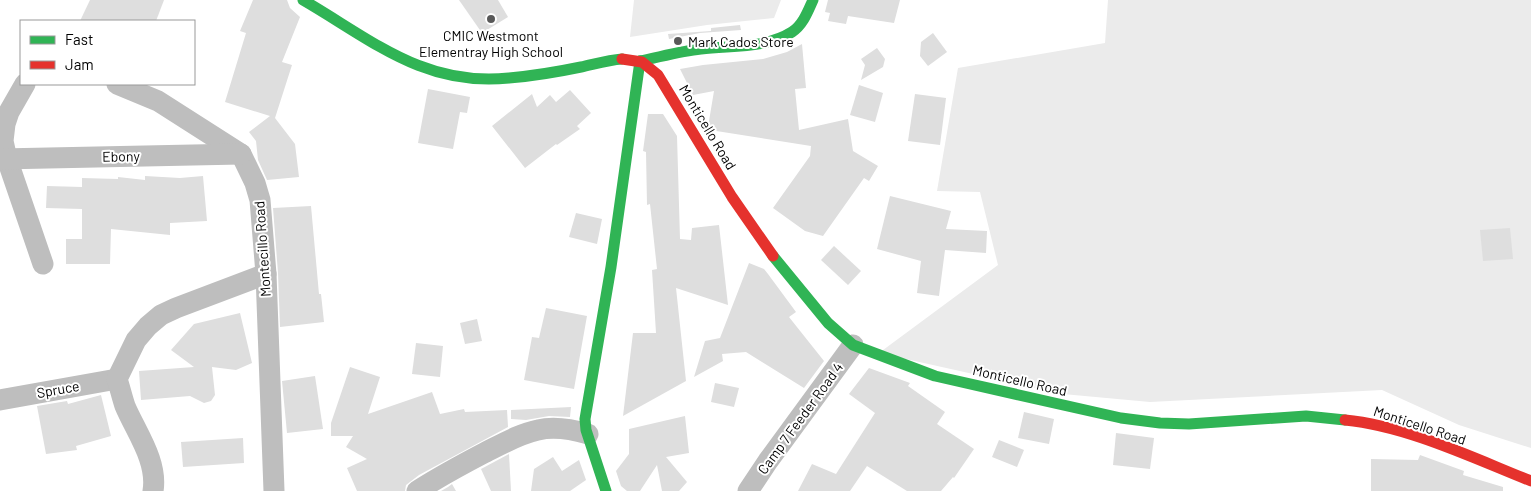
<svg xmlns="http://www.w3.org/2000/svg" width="1531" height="491" font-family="Barlow,sans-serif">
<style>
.green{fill:#ebebeb}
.building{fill:#dedede}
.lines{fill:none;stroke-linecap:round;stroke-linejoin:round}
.street{stroke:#bebebe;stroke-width:21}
.fast{stroke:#30b455;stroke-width:11}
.jam{stroke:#e5322d;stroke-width:11}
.poi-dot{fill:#595959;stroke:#fff;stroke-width:2}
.labels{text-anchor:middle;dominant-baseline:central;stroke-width:4;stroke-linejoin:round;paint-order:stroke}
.poi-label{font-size:14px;fill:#000;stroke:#fff}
.street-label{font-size:14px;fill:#000;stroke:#fff}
</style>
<rect width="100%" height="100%" fill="#fff"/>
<!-- green -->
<g class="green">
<polygon points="634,0 781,0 774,18 707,25 630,37"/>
<polygon points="1108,0 1531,0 1531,448 1459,425 1382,390 1150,402 1063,394 879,353 998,265 980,192 937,191 958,68 1105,43"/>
</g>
<!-- building -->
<g class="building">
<polygon points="90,0 164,0 156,21 80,21"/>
<polygon points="253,0 287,0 290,8 300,17 282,62 292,65 275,118 295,144 299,177 267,180 258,160 256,141 249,132 270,116 225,102 246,33 240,31"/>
<polygon points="459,0 498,0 508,17 482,33"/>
<polygon points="828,0 900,0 894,23 848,16 846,24 828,21 830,13 825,12"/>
<polygon points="740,25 741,30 700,33 669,39 668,34 711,31 711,28"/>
<polygon points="933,33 947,52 928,66 920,56 921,42"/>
<polygon points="802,44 806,88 795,89 799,130 848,119 853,151 878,166 869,181 864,178 823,236 805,231 773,208 810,156 811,146 710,130 708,127 714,91 693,95 680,69 703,65 763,59 787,52"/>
<polygon points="877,48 885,59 883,67 861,80 865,65 861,59"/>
<polygon points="859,85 883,93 875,122 850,115"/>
<polygon points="428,89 470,97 467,113 460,112 453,149 418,143"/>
<polygon points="570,90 591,113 577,126 580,129 557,145 556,144 525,168 492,126 532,94 537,107 550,95 556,102"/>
<polygon points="915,94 946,98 940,145 908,141"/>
<polygon points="648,114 663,114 677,136 680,239 691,240 692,228 719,225 728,305 676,288 686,381 623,416 633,333 656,333 652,270 657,269 650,204 647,205 646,152 643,151"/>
<polygon points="145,176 180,178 203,176 207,221 170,223 170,235 111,229 110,264 66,264 66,239 82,239 82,209 46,208 47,186 82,187 82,178 118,179 118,177 145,180"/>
<polygon points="890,196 951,211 946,229 987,231 986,253 945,250 939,296 917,293 921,261 877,249"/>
<polygon points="311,206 319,294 321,294 324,322 280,327 278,273 273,208"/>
<polygon points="576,213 602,219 597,244 569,237"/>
<polygon points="1510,228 1513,259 1483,261 1480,230"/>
<polygon points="834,246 861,271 848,285 821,260"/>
<polygon points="749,263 764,269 768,274 796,312 789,317 824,361 804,388 746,352 722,354 723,361 694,377 705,341 720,338"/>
<polygon points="546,308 587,316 574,389 524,380 532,337 539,338"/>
<polygon points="240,313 252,363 236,370 212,367 215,395 211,401 204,403 190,396 141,400 139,371 194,367 171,350 194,324"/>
<polygon points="477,319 482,341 465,344 460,323"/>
<polygon points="416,343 443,346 440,377 412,374"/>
<polygon points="350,367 380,377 368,414 432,392 440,414 464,409 465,412 507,410 508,427 419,475 406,485 405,491 357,491 347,468 367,459 346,447 353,436 331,436 331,423"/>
<polygon points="869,368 910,383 908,386 945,412 937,424 974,449 954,478 953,477 941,491 907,491 867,466 850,491 798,491 812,464 836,474 875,413 849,394"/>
<polygon points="315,376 323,429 287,433 282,381"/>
<polygon points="715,383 739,388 734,407 711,402"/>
<polygon points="101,395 111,436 76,446 77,450 46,454 37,406 67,401 68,404"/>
<polygon points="571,407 570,417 549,416 526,420 511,419 511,410"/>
<polygon points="1024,412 1054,419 1049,444 1018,438"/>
<polygon points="685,416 689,453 666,457 687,482 679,491 662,491 657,465 640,491 627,491 621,486 616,471 629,454 629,429"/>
<polygon points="1116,433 1154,438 1150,469 1113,465"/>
<polygon points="243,438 244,463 183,467 181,442"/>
<polygon points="999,440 1024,450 1017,467 992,457"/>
<polygon points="509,454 511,491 491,491 481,469"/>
<polygon points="1420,455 1464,471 1463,475 1503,487 1503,491 1371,491 1371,459 1418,460"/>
<polygon points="553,457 562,471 579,460 586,480 570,491 531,491 534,469"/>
<polygon points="452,484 456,491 441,491 448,487"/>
</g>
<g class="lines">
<!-- street -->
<g class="street">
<polyline points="25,84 9,112 5,124 3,141 7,159 43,264"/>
<polyline points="117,84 158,101 241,154 255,183 260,200 266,274 274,491"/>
<polyline points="0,159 241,154"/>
<polyline points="0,400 117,379"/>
<path d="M153 491C158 461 136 432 125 406 122 397 120 388 117 379L136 340 148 326 161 315 176 308 266 274"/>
<path d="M417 491C439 477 461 465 484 453 502 444 519 434 538 430 555 426 571 429 588 434"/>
<polyline points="748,491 768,461 853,345"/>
</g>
<!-- fast -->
<g class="fast">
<path d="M303 0C372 40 424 87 509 78 533 76 557 72 581 67 595 64 608 60 622 59"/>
<path d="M640 61C660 57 681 51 701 49 731 45 765 49 792 32 803 25 808 11 813 0"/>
<polyline points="773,256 828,323 853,345 935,376 1121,418 1160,423 1189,424 1306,416 1345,420"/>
<polyline points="606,491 586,430 585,419 611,267 640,61"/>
</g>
<!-- jam -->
<g class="jam">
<polyline points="622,59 642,62 658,75 732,197 773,256"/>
<path d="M1345 420C1407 426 1473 458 1531 481"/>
</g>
</g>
<!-- markers -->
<g class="poi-dot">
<circle cx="491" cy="19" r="5"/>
<circle cx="678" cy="41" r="5"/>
</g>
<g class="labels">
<!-- poi labels -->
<g class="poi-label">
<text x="491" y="35">CMIC Westmont<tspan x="491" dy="16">Elementray High School</tspan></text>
<text x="688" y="41" text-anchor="start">Mark Cados Store</text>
</g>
<!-- street labels -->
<g class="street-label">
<text transform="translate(708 127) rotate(59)">Monticello Road</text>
<text transform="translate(121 156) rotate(-1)">Ebony</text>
<text transform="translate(262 249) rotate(-94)">Montecillo Road</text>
<text transform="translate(1020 380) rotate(13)">Monticello Road</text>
<text transform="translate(58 389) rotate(-10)">Spruce</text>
<text transform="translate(800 418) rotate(-54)">Camp 7 Feeder Road 4</text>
<text transform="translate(1420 425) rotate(18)">Monticello Road</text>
</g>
</g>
<!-- legend -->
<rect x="20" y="20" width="175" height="65" fill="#ffffff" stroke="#999999"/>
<rect x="30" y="36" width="25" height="8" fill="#30b455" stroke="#999999"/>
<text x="65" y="45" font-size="15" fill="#000000">Fast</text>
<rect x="30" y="61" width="25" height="8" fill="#e5322d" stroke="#999999"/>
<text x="65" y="70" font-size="15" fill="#000000">Jam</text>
</svg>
